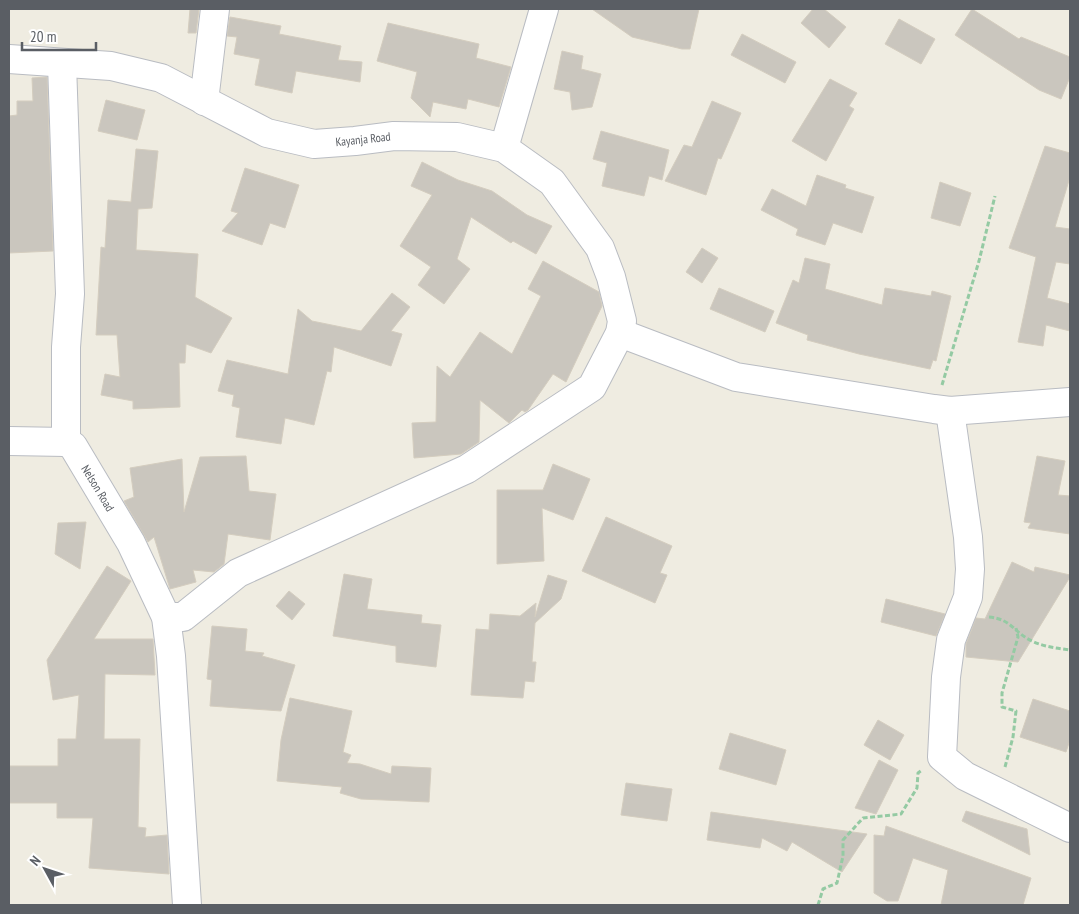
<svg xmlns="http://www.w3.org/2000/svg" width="1079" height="914" font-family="'PT Sans Narrow',sans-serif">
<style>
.building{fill:#cac6be;stroke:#d4cdbf}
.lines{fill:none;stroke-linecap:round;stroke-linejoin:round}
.minor-casing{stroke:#b9bcc2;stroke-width:30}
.path{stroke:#94caa3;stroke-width:3;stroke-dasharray:5 2.5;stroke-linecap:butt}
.minor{stroke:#fff;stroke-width:28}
.labels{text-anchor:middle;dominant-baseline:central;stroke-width:5;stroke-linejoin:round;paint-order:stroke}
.street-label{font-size:12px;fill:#5a5e64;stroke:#fff}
</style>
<rect width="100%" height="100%" fill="#efece1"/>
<!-- building -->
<g class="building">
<polygon points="190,9 199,9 196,33 188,33"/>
<polygon points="592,9 699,9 690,49 682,49 632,37"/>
<polygon points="813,9 824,9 846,27 829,48 801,23"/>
<polygon points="972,9 1019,39 1021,37 1070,57 1070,77 1061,99 1039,90 955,35"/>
<polygon points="230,17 281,26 279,34 341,46 338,60 362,62 360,82 296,71 292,93 255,85 260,59 234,54 237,37 227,36"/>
<polygon points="899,19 935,39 921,64 885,44"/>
<polygon points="388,23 479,44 476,58 511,67 499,107 468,99 466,109 433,102 430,117 411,98 417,72 377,61"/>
<polygon points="742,34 796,62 785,83 731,55"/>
<polygon points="562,51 583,56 581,69 601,74 592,107 572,110 570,92 554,89"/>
<polygon points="47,77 53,251 9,253 9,116 17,115 17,101 33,101 32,78"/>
<polygon points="830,79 857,93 849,106 854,109 826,161 792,141"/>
<polygon points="106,100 145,110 137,140 98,131"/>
<polygon points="712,101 741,113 721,159 718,158 706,195 665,181 684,145 692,147"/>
<polygon points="601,131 669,150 662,180 649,176 644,196 602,186 607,163 593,159"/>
<polygon points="1045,146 1070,153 1070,177 1055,227 1070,229 1070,264 1056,262 1047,298 1070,304 1070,331 1046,325 1043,346 1018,342 1036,257 1009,248"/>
<polygon points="136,149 158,151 152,208 138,209 136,250 198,254 195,297 232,318 211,353 186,344 185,363 179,363 180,407 133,409 133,401 101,395 105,374 120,377 117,335 96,335 101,247 105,248 108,200 131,202"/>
<polygon points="422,162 458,180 492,191 527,215 552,226 536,254 513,241 511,243 471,217 457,259 470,269 444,304 418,285 431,267 400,246 432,195 411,186"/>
<polygon points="245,168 299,185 285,228 270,223 262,245 222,231 238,213 231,211"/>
<polygon points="817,175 846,185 845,188 874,197 862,233 833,223 825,245 796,235 798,229 761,210 772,189 806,206"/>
<polygon points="940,182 971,193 960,226 931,218"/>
<polygon points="702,248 718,258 702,283 686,272"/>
<polygon points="805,258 830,264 825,289 882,305 885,288 931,296 932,291 951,296 936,361 933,360 930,369 859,354 807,340 808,335 776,323 793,280 799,283"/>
<polygon points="543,261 599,292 602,306 566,382 553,374 528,410 525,412 522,410 509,423 480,400 479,442 461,454 414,458 412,423 436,422 437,366 450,377 480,332 512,354 541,296 528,289"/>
<polygon points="719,288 774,311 765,332 710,309"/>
<polygon points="392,293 410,307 391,331 402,334 391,366 334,347 331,372 327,371 314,425 285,418 281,444 236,437 240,408 232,406 234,395 218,391 227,360 288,374 298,309 312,321 361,331"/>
<polygon points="246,456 249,491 276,494 270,540 228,534 224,564 214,572 193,570 196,582 170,589 154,537 148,542 124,501 134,497 130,468 182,459 184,512 200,457"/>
<polygon points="1037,456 1065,461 1058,495 1070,496 1070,534 1028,528 1031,523 1024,522"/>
<polygon points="553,464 590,479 573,520 542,508 544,561 497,564 497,490 543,490"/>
<polygon points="606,517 672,546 660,573 667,575 655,603 582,571"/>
<polygon points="86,522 80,569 55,554 58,523"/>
<polygon points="1012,562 1034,572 1035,567 1070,575 1070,577 1018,662 966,657 966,644 976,618 985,619"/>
<polygon points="107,566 131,581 94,639 153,639 155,675 105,674 104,739 140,739 138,827 146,828 145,837 167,835 169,874 89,868 93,818 57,818 57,803 9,803 9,766 58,766 58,739 76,739 79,695 53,700 47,660"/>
<polygon points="344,574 372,579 367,609 422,615 421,623 441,625 436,667 396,662 396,646 333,636"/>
<polygon points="548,575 567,581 561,599 535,623 532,662 536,662 534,682 525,681 523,698 471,695 476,629 489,630 490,614 520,616 536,603 535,617"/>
<polygon points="289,591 305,604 292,620 276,606"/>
<polygon points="886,599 945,614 936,636 881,622"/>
<polygon points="212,626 247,629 245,651 264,653 262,656 295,665 281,711 210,706 212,680 207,679"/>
<polygon points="290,698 352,711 343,752 351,755 347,763 360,764 391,774 392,766 431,768 429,802 361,799 340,793 342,787 277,781 281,740"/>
<polygon points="1033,699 1070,711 1070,740 1066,752 1020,737"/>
<polygon points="878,720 904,735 890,760 864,745"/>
<polygon points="730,733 786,750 776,785 719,769"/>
<polygon points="879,760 898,770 876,814 855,808"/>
<polygon points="626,783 672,789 667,821 621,815"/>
<polygon points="966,811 1027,829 1030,855 962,821"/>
<polygon points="711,812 795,824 867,834 842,872 792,842 787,851 762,838 760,848 707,840"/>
<polygon points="886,826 1031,878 1023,905 941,905 948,870 913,858 898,901 887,901 874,893 874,835 884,836"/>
</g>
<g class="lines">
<!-- minor casing -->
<g class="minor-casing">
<g id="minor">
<polyline points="9,59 111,66 161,78 267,133 314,144 355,141 394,136 457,137 504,148 552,182 600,248 611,277 622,321 620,333 592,387 467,469 238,573 183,617 166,617"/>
<polyline points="62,64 70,294 66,347 66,442 73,446 131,543 166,617 171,656 187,905"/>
<polyline points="204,101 215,9"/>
<polyline points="504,148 544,9"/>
<polyline points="620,333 736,377 934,409 950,411 1070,402"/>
<polyline points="950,411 968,537 970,569 968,597 951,640 946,677 942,757 965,776 1070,828"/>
<polyline points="9,441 66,442"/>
</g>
</g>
<!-- path -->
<g class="path">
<polyline points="942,385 979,261 995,196"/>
<path d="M989 617C1012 619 1014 633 1032 641 1044 647 1057 648 1070 650"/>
<polyline points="1005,767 1013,737 1016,711 1002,707 1002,693 1018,637 1016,628"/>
<polyline points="818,905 823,889 837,883 843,856 843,840 863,818 901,814 917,788 918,773 922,770"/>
</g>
<!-- minor -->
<use href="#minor" class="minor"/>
</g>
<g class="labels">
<!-- street labels -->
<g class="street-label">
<text transform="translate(363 139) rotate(-6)">Kayanja Road</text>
<text transform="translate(98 488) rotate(59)">Nelson Road</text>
</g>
</g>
<!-- border -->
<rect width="1079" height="914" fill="none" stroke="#5a5e64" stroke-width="20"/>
<!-- north arrow -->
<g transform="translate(45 869) rotate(310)" stroke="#ffffff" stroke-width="4" paint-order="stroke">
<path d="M0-4L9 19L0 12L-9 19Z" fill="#5a5e64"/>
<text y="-8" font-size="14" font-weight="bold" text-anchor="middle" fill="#5a5e64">N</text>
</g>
<!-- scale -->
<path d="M22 42v8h74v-8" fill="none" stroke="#5a5e64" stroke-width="2.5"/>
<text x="30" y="42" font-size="15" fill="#5a5e64" stroke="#ffffff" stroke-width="4" paint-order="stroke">20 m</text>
</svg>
